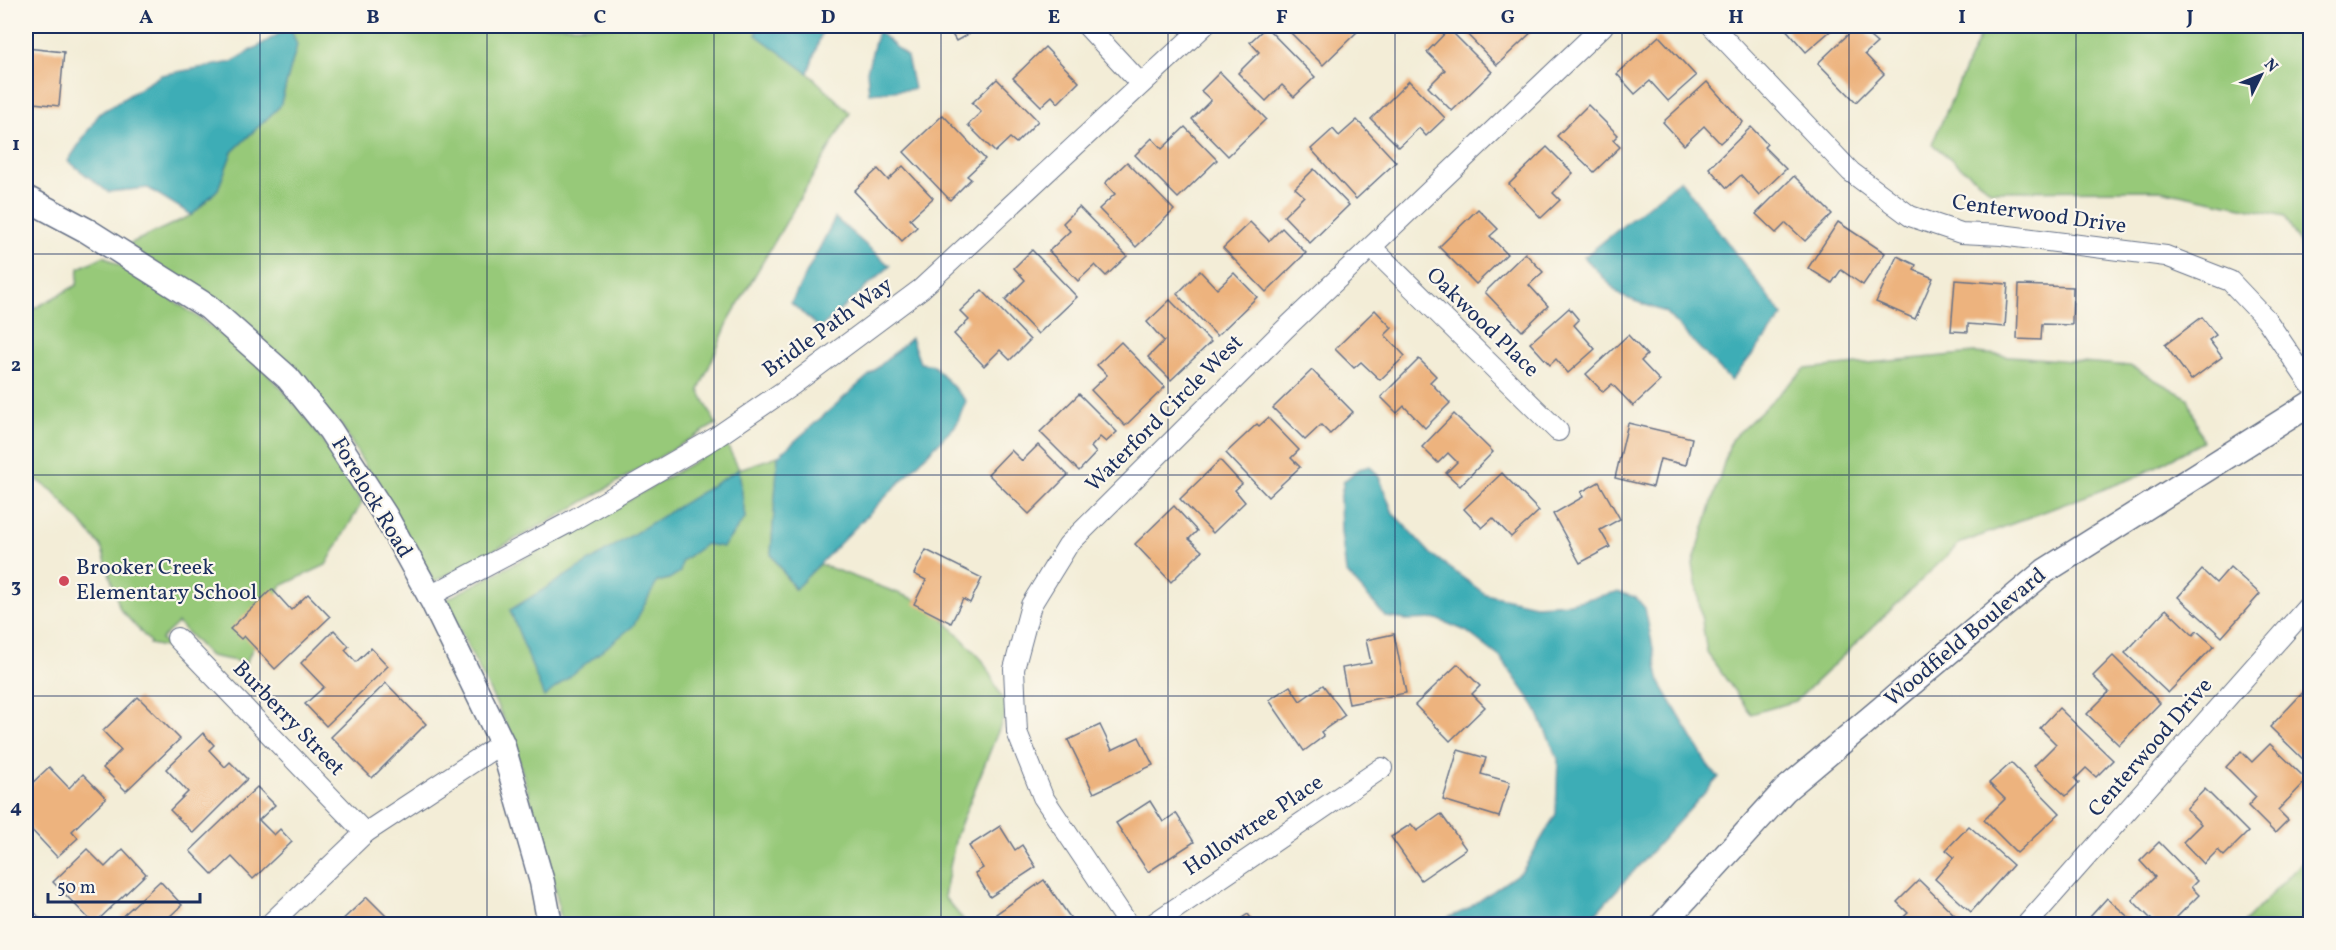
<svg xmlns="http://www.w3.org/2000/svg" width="2336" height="950" font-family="Vollkorn,serif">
<rect width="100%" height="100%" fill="#fbf7ec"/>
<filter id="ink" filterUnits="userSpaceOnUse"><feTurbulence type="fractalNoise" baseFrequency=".0167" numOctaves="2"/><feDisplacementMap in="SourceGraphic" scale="12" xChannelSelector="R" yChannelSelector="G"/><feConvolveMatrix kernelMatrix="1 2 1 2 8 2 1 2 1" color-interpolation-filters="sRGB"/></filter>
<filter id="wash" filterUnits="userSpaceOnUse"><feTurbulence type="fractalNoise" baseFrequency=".008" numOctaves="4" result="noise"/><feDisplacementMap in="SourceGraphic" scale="24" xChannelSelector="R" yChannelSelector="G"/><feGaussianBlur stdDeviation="1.35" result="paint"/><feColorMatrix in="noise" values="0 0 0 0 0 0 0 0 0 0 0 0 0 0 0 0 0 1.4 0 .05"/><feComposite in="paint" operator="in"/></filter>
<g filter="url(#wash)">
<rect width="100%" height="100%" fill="#f3edd7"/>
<g fill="#97c979" stroke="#597c6c" stroke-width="1.5" fill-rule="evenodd">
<polygon points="290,26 758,26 757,35 808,73 850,113 730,318 699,390 716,424 561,515 434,582 340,423 129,244 192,215 218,189 232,152 280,106 297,45"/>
<polygon points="1984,26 2310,26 2310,264 2285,216 2160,190 1991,191 1932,144"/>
<path d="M104,256C166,295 229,333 280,387C312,421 337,462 362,502L326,565L281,586L246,663L210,656L178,623L161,639L170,648L149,644L150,642L120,609L101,546L53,491L26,472V313L77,285L79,268Z"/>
<polygon points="1975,353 2130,366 2188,398 2203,442 2136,477 1959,544 1796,701 1751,714 1707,653 1693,564 1731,440 1805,369"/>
<path d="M726,443L739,469L778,456L771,554L794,589L820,564L930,605L983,661L1005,704V714L956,836L944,897L967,924H562L553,878L515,747L517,746L445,600L571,534ZM739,469L745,518L723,547L706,544L682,561L669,579L657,582Z"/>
<polygon points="2310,854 2310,924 2243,924"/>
</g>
<g fill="#3cadb6" stroke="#2c6e8a" stroke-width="1.5">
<polygon points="758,26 824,26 808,73 756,35"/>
<polygon points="290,27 297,45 280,106 232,152 218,189 192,215 148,188 108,192 68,161 99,114 161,75 232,62"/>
<polygon points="878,31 907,57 914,89 869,93 867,71"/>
<polygon points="1680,180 1783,316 1731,381 1665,312 1621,296 1584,257"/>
<polygon points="835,218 890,266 820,328 791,303"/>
<polygon points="911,338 920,363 933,365 966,401 956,425 795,589 771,554 778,456"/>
<polygon points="1370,466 1379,477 1393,513 1431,554 1485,594 1535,605 1570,603 1617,592 1635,597 1645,608 1660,683 1710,769 1719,777 1586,924 1434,924 1466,910 1523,870 1556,814 1558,759 1534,705 1501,658 1466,631 1437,619 1406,620 1386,617 1346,572 1341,532 1340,499 1344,481 1359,469"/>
<polygon points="739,469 745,518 723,547 706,544 682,561 680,572 669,579 657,582 633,626 544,697 510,610"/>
</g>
<g id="blocks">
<g fill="#edb37e">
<polygon points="110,26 124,26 124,27 111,29"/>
<polygon points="947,26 983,26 956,41"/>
<polygon points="1284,26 1355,26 1359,30 1323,65"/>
<polygon points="1459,26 1538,26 1497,65"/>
<polygon points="1783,26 1836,26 1806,52"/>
<polygon points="1857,26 1877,43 1865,54 1884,74 1856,102 1818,63"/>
<polygon points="1266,27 1315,77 1294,97 1282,85 1266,101 1238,73 1259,52 1250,42"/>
<polygon points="1449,29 1492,72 1452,111 1428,87 1445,70 1427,52"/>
<polygon points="1659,36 1696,76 1668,101 1650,81 1635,94 1617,74"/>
<polygon points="1045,47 1079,82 1058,103 1052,96 1041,106 1013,78"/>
<polygon points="26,48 64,52 59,106 26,102"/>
<polygon points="1220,72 1266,119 1228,156 1192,119 1211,100 1201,91"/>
<polygon points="997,79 1038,121 1016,143 1010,138 995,152 968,125 981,112 972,103"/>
<polygon points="1409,81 1445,118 1426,136 1419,128 1399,147 1371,119"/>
<polygon points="1707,82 1743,122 1720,143 1704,126 1684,145 1663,122"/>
<polygon points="1588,105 1618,135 1613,140 1620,147 1594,172 1557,136"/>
<polygon points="943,115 985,159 967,176 971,179 950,200 904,152"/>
<polygon points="1357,120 1396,162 1356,199 1311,149 1333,129 1339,136"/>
<polygon points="1185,127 1217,160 1178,198 1135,155 1152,138 1162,149"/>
<polygon points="1751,127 1767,144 1764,147 1786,169 1759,195 1741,175 1727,188 1709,168"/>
<polygon points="1547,147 1573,173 1553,193 1560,200 1541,218 1509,184"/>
<polygon points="1127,162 1174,210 1136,247 1099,209 1115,194 1105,183"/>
<polygon points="903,166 933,198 910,219 917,227 902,241 854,191 878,169 888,180"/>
<polygon points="1314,169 1349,205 1310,243 1284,216 1304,196 1295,188"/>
<polygon points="1794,176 1832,214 1805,241 1786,223 1776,233 1756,214"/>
<polygon points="1079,207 1127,256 1106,276 1095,265 1078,281 1049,251 1070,231 1063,223"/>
<polygon points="1478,209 1498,229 1490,236 1507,254 1476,284 1439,247"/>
<polygon points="1250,222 1269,241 1282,228 1306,253 1266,292 1223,248"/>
<polygon points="1838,222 1885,253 1863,285 1841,270 1832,283 1808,268"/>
<polygon points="1032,250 1077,297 1038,334 1005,300 1025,280 1014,268"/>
<polygon points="1525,253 1543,272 1529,285 1548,306 1522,331 1485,292"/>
<polygon points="1897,256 1916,265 1914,270 1933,278 1915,319 1876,302"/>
<polygon points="1200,271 1217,289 1234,273 1257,297 1217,336 1177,294"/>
<polygon points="1955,280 2008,284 2005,327 1968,324 1968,332 1951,331"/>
<polygon points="2019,285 2073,287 2072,325 2042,324 2041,340 2017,339"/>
<polygon points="982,290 1030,340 1010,360 1000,350 984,366 954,334 969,320 960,311"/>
<polygon points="1170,300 1211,342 1171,380 1148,357 1164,341 1147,322"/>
<polygon points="1569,308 1579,320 1574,325 1595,349 1568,373 1556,359 1550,365 1530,343"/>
<polygon points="1375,310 1392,328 1385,335 1405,356 1380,380 1361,362 1354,368 1335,349"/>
<polygon points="2202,317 2216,335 2209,340 2222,357 2191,380 2165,345"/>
<polygon points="1628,335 1647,355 1641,361 1660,381 1633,406 1612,384 1603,392 1586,374"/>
<polygon points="1121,342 1165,387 1125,426 1091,390 1107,375 1097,365"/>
<polygon points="1419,359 1436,376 1430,382 1450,403 1425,428 1404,406 1397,413 1381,397"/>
<polygon points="1312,370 1353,412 1330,434 1321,425 1305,440 1273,408"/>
<polygon points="1079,394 1117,432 1106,442 1100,437 1091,447 1096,453 1079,471 1040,432"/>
<polygon points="1454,414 1493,452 1460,486 1446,473 1457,462 1448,453 1438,463 1422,447"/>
<polygon points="1268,418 1299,450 1291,458 1300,467 1268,497 1226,453 1257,424 1259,426"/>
<polygon points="1628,423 1692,438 1686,465 1660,459 1653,487 1615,478"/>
<polygon points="1038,445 1068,475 1029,514 988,474 1011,450 1022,461"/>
<polygon points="1220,460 1242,484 1235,490 1245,502 1213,533 1180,499"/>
<polygon points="1502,473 1539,511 1511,537 1493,518 1482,528 1464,509"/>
<polygon points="1599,482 1620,519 1600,530 1610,547 1580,563 1553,514 1583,497 1581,492"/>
<polygon points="1174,506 1197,531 1189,539 1202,551 1171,582 1135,544"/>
<polygon points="926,550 982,578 970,603 963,599 951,623 914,604 926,580 914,574"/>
<polygon points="2230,567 2260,594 2222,637 2178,597 2202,570 2216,583"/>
<polygon points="272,589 291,610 308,594 330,617 275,669 244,636 241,639 230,629"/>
<polygon points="2166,609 2193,635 2197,631 2214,646 2168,693 2125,653"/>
<polygon points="334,630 349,646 345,650 356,662 371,648 388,666 326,726 305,704 324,687 301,663"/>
<polygon points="1394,634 1406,693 1349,704 1342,668 1371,663 1366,640"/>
<polygon points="2113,656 2160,703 2119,745 2087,714 2109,692 2093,676"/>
<polygon points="1458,664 1480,686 1472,694 1485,707 1450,741 1415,705"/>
<polygon points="386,683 426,724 372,778 331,737"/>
<polygon points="1323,685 1345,715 1321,732 1324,736 1304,751 1269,700 1290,686 1300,701"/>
<polygon points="2310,685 2310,766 2270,727"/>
<polygon points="138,697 180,739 126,791 103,768 121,750 103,731"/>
<polygon points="2059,708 2113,760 2096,777 2086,768 2075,779 2079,783 2066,796 2034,766 2056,744 2040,728"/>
<polygon points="1100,725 1112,750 1139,737 1153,765 1094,793 1068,740"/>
<polygon points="203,733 214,745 209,750 225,767 230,762 247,779 193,833 170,810 188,792 166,769"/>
<polygon points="2270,744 2307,780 2278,810 2288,820 2275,833 2248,806 2256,797 2226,767 2241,751 2252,762"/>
<polygon points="1458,750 1486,758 1481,774 1510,782 1499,817 1443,800"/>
<polygon points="2011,763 2060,813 2017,853 1984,820 2005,799 1989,783"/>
<polygon points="49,767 69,788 83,774 106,798 72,831 78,838 57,857 26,824 26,789"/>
<polygon points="257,787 275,805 259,820 274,835 280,829 292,842 253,879 232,857 213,875 190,851"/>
<polygon points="2205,789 2248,832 2224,856 2218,850 2204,864 2183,842 2201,824 2186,809"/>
<polygon points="1150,801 1163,822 1176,813 1194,842 1148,872 1116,823"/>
<polygon points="1441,814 1466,849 1421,880 1391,837 1411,824 1417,831"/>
<polygon points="1000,826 1015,850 1022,845 1036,867 990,897 975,873 983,868 969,846"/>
<polygon points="1969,826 2013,865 1971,912 1935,879 1954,857 1946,850"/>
<polygon points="2159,842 2197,881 2191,887 2199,895 2170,924 2156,924 2132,900 2155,877 2140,861"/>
<polygon points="87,849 105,867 123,849 146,874 94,924 53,882"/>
<polygon points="1044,880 1072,920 1065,924 1004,924 996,914"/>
<polygon points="1919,880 1964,924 1896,924 1908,913 1897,902"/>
<polygon points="160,881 182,905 166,920 171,924 114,924"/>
<polygon points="367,897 394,924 338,924"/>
<polygon points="2107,898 2136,924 2098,924 2090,917"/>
<polygon points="1248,914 1255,924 1233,924"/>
</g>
</g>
</g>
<g filter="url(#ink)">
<use href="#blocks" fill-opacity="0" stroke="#677288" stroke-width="1.5"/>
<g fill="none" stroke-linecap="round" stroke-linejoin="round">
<defs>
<g id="minor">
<polyline points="1087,26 1140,83"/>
<polyline points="1712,26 1851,172 1910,216 1961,233 2001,235 2166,256 2230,281 2266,319 2310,384"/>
<polyline points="1372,248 1558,431"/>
<polyline points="428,597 566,524 715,438 791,386 921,289 1204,26"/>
<polyline points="177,638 365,833"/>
<polyline points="26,918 31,924"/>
<polyline points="270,924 365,833 502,743"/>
<polyline points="1128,924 1043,797 1017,732 1014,669 1031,605 1068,545 1285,329 1603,26"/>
<polyline points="1153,924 1382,768"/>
<polyline points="2027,924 2310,604"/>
</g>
<g id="tertiary">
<polyline points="26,198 86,230 208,307 288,378 330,430 385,515 433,602 502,743 542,882 550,924"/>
<polyline points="1663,924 1785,790 2045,571 2310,404"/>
</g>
</defs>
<use href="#minor" stroke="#677288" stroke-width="22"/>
<use href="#tertiary" stroke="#677288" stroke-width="27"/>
<use href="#minor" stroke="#fff" stroke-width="20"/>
<use href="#tertiary" stroke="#fff" stroke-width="24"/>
</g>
</g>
<path fill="none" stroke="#1b2f5e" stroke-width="1.5" stroke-opacity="0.55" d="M260,26V924M487,26V924M714,26V924M941,26V924M1168,26V924M1395,26V924M1622,26V924M1849,26V924M2076,26V924M26,254H2310M26,475H2310M26,696H2310"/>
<circle fill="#d1495b" stroke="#fbf7ec" stroke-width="2" cx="64" cy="581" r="6"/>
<g text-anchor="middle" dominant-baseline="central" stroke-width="4.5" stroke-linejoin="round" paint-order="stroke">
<g font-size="22" fill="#1b2f5e" stroke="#fbf7ec">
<text transform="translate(2039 215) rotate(8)">Centerwood Drive</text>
<text transform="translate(1482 323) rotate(44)">Oakwood Place</text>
<text transform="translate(828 328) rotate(-36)">Bridle Path Way</text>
<text transform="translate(1165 414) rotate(-45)">Waterford Circle West</text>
<text transform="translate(371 498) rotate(59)">Forelock Road</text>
<text transform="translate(1966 638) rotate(-40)">Woodfield Boulevard</text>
<text transform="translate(288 719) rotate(46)">Burberry Street</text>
<text transform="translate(2151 748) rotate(-49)">Centerwood Drive</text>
<text transform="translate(1254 826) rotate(-34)">Hollowtree Place</text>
</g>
<g font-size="22" fill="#1b2f5e" stroke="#fbf7ec" text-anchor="start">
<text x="76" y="568">Brooker Creek<tspan x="76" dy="25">Elementary School</tspan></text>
</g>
</g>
<rect width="2336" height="950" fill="none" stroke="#fbf7ec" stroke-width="66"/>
<g transform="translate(2261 75) rotate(47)" stroke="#fbf7ec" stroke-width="4.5" paint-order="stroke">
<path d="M0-4.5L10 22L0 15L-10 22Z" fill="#1b2f5e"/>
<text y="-9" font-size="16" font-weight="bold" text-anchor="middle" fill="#1b2f5e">N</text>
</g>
<path d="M48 893v9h152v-9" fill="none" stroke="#1b2f5e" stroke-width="3"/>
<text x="57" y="893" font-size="18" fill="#1b2f5e" stroke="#fbf7ec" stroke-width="4.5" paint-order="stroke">50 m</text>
<rect x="33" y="33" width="2270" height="884" fill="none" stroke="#1b2f5e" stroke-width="2"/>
<g font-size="20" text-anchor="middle" font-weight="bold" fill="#1b2f5e">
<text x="146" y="23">A</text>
<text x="373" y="23">B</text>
<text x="600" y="23">C</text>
<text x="828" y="23">D</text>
<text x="1054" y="23">E</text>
<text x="1282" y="23">F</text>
<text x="1508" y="23">G</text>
<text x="1736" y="23">H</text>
<text x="1962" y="23">I</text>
<text x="2190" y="23">J</text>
<text x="16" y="150">1</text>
<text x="16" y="371">2</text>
<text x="16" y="592">3</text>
<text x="16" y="813">4</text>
</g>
</svg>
